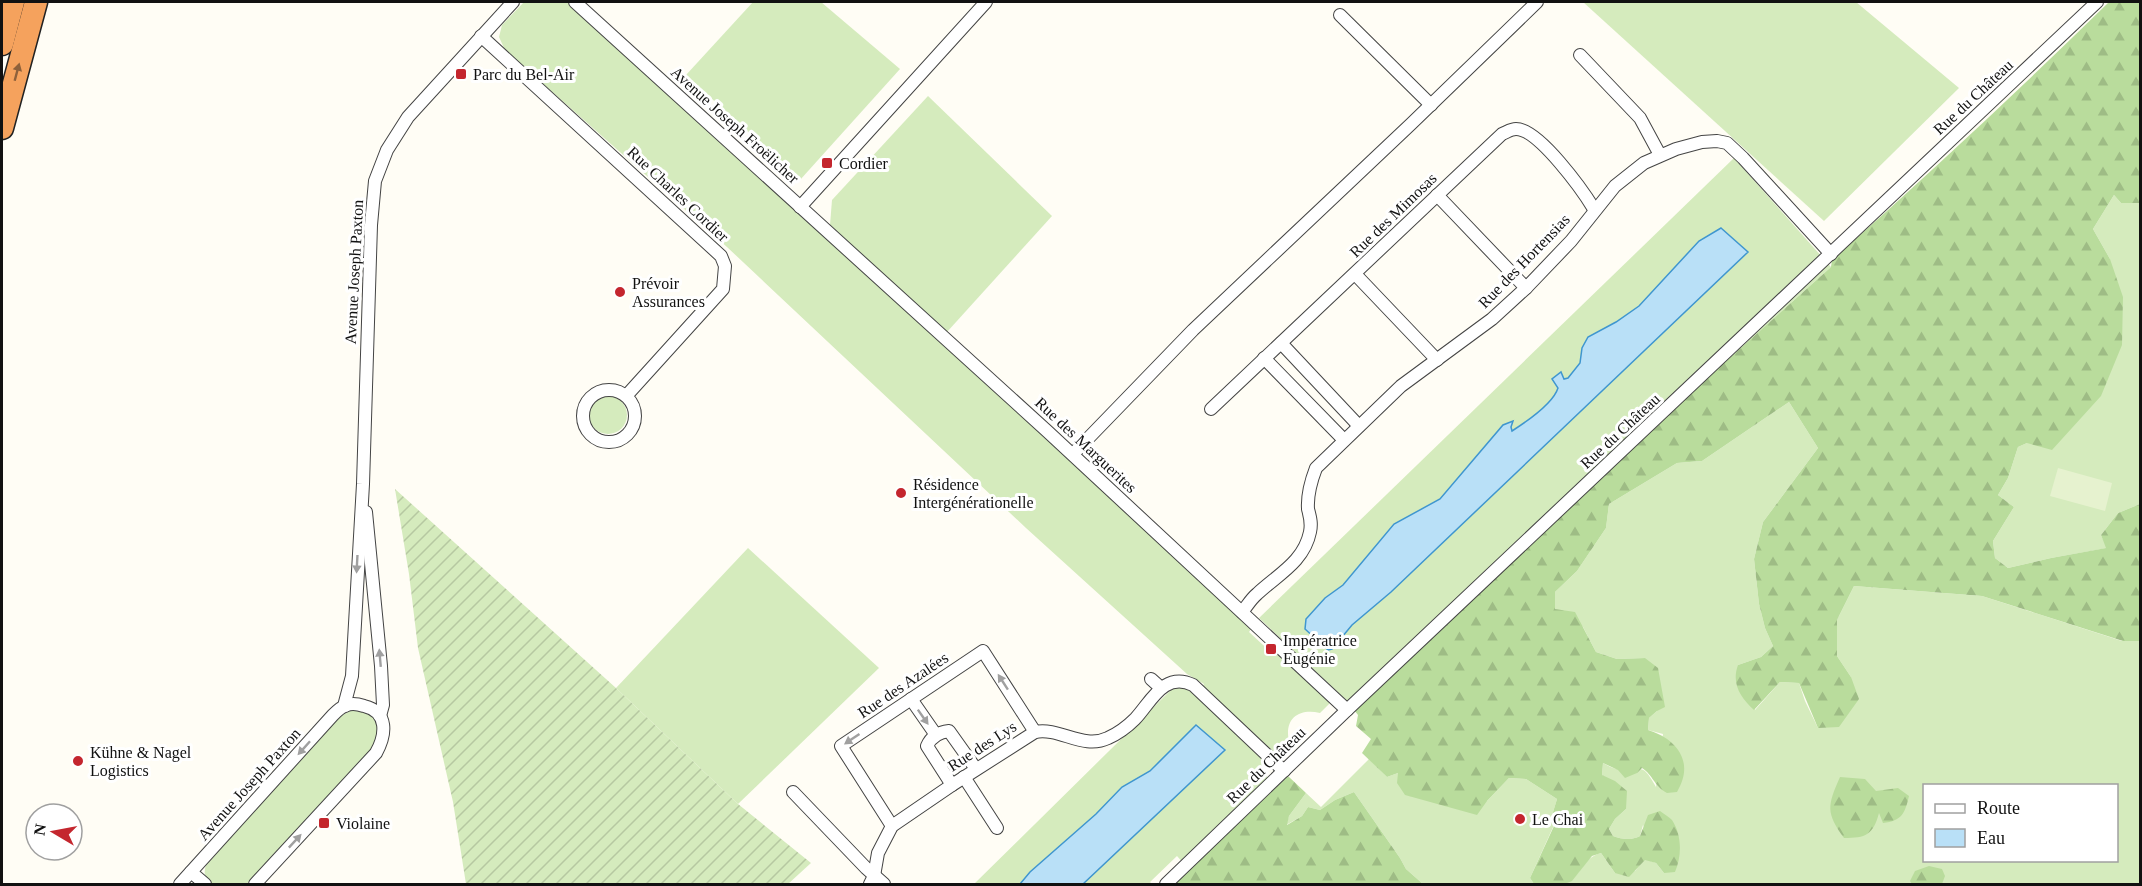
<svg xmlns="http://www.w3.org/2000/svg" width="2142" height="886" font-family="'Times New Roman',serif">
<defs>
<pattern id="forest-firs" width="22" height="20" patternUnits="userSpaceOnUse" patternTransform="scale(1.5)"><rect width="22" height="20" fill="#b9dc9c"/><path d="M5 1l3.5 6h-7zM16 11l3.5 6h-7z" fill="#9ebc85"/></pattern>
<pattern id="garden-furrows" width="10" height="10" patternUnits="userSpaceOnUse" patternTransform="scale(1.5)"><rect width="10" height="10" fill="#d5ebbd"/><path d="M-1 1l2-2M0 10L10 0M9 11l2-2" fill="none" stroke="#b6c8a1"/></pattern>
</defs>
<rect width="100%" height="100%" fill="#fffdf5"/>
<g fill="#d5ebbd" fill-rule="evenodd">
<path d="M524,2H568L1253,626L1249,632L1275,656L1280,652L1331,702L1320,713C1298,708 1284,719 1289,742L1276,755L1202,688L1204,684L1187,674L1026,528L727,247L505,50L499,37L502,25Z"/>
<polygon points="753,2 821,2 900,69 800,180 686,75"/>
<polygon points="1583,2 1856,2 1959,88 1824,221"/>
<polygon points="928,96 1052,216 947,332 830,225 832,200"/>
<polygon points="1734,158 1831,267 1347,701 1259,618"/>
<polygon points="2114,195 2121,203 2140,203 2140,504 2118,513 2101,535 2107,548 2051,558 2008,568 1995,558 1993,541 2014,507 1998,495 2008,478 2018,447 2027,443 2110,259 2093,229"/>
<circle cx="608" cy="415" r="19"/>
<path d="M1789,402L1818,448L1763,522L1754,559L1759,604L1765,628L1773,646L1761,657L1738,665L1755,710L1780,682L1799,683L1805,701L1818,728L1851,677L1837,656V620L1854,586L1982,596L2122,641H2140V884H1565C1582,876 1582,858 1601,853L1615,873L1635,871L1645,859L1656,863L1664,873L1643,825L1640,836C1630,841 1622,839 1613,836L1609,829L1615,819L1626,809L1602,775L1603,763C1607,765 1612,768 1617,769C1641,776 1639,756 1656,787L1663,734L1648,730L1649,718L1657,711L1645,658L1617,659L1596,652L1583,627L1555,609V592L1577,571L1606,528L1609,504L1677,463L1702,461ZM1924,786H2116V860H1924Z"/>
<polygon points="748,548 879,668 738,804 616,688"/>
<polygon points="1183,685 1267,760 1259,768 1268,778 1184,864 1177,856 1150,882 1152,884 974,884 1174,687"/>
<path d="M363,710L373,717L379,729L373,748L247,884H213C205,878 203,875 206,865L339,717L350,711Z"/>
<polygon points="1369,759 1387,777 1398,773 1487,801 1509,778 1526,779 1557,799 1550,822 1554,825 1530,878 1534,884 1423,884 1406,869 1400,858 1354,792 1335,800 1320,810 1308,807 1302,816 1286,825 1289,816 1306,793 1321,807"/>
</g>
<g fill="url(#forest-firs)">
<path d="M2109,2H2140V203H2121L2114,195L2093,229L2110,259L2123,297L2122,345L2101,396L2052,450L2027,443L2018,447L2008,478L1998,495L2014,507L1993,541L1995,558L2008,568L2051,558L2106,548L2101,535L2118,513L2140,504V641H2123L1982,596L1854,586L1837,620V656L1851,677L1859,699L1839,727L1818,728L1799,683L1780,682L1754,710C1741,698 1731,684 1738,665L1761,657L1773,646L1765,628L1759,604L1754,559L1763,522L1818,448L1789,402L1702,461L1677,463L1609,504L1606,528L1577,571L1555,592V609L1575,612L1596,652L1617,659L1645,658L1658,668L1665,707L1657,711L1649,718L1648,730C1677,739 1695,762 1677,792L1667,793C1653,785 1654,776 1642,768L1637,773L1625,778L1618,770L1603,763L1602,775L1615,781L1627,791L1626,809L1615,819L1609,829L1613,836C1622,839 1630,841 1640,836L1648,815L1660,811C1664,814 1669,817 1672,820C1682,835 1682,856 1675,872L1664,873L1656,863L1645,860L1629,877L1615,873L1601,853L1592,856L1572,881L1565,884H1534L1530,878L1554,826L1550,822L1557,799L1526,779L1509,778L1487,801L1477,815L1405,795L1397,783L1398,773L1387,777L1362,753L1371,739L1356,726L1358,715L1347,701L1831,267L1832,260C1927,176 2019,90 2109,2Z"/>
<polygon points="1288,776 1306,793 1289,816 1287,825 1302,816 1308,807 1320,810 1335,800 1354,792 1400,858 1406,869 1423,884 1174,884"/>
<path d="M1840,777L1865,779L1876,791L1898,788L1909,796C1905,813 1902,821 1883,823L1879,813C1873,835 1866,838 1844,838C1826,813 1827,806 1840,777Z"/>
<polygon points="1929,866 1942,869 1945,876 1942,884 1912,884 1910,881 1915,871"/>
</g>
<polygon fill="url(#garden-furrows)" points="395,489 616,688 738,804 811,863 788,884 466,884 453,802 418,648 409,574"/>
<polygon fill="#e6f2cf" points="2058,468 2112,483 2105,511 2050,496"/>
<g fill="#b9e0f7" stroke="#3f96cf" stroke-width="1.5">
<path d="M1721,228L1748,252L1391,592L1352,625L1332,649L1328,650L1305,629L1306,619L1325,598L1343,585L1394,524L1440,499L1503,425L1513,421L1511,427L1512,431C1526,422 1553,404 1558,388L1552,379L1561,372L1564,379L1568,378L1580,363L1582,348L1588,337L1616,322L1639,306L1699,241Z"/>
<polygon points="1196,725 1225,750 1083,884 1020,884 1030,872 1096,814 1122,787 1150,771"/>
</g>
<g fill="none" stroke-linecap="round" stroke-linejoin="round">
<defs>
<g id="street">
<polyline points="575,2 1047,431 1347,710"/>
<polyline points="1340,15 1431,105"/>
<polyline points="481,36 721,256 725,266 723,289 627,395"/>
<polyline points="1580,55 1640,118 1660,155"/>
<polyline points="1437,195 1526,288"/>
<polyline points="800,207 986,2"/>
<polyline points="1355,274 1437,360"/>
<polyline points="1281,343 1359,426"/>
<polyline points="1264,358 1344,440"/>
<circle cx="609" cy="416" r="26"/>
<path d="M1211,409L1502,134C1507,132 1511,129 1516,129C1539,129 1583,191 1594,209"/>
<polyline points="1073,454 1193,330 1411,124 1537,2"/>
<polyline points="366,512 381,666 383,705 380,716"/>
<path d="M1242,612C1247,606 1251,599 1257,594C1277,575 1304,562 1310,532C1312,523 1310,517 1308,509C1307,494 1311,481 1316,468L1401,386L1492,319L1526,288L1571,241L1615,186L1644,163L1676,149L1702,142L1717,141L1727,143L1743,158L1831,254"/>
<polyline points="1151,679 1161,688"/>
<polyline points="911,699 936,735"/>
<polyline points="344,706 352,676 363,484 371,225 375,181 387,150 408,117 513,2"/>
<polyline points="964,777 997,828"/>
<path d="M952,785L927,746C931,737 939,732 949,731L976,769"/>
<polyline points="793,792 866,868 884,884"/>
<polyline points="892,826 841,746 983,651 1035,732"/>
<polyline points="191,872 205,884"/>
<path d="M180,884L333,715C336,712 341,707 345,706C350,703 358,704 364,706C389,712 386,735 376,753L255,884"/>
<path d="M870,884L874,876L878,853L892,826L952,785L1035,732C1060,727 1083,750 1108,738C1117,734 1128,726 1135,719C1151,702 1164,671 1193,685L1284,771"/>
<polyline points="1166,884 1347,710 2097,2"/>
</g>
<g id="highway">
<polyline points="2,44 13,2"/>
<polyline points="2,128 36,2"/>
</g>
</defs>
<use href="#street" stroke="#444" stroke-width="14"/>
<use href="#highway" stroke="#222" stroke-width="25"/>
<use href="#street" stroke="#fff" stroke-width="12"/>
<use href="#highway" stroke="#f5a25d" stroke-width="22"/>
</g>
<defs><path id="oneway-solid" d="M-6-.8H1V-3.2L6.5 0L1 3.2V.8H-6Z" transform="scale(1.5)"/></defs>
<use fill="#8e613b" href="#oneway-solid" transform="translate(17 72) rotate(-75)"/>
<g fill="#a0a0a0">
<use href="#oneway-solid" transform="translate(357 564) rotate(93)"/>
<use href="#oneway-solid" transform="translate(380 658) rotate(-95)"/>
<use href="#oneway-solid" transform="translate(1003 682) rotate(-123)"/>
<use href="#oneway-solid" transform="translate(923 717) rotate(55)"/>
<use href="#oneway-solid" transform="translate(852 739) rotate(146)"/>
<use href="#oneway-solid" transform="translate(304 748) rotate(132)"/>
<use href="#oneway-solid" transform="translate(295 841) rotate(-47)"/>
</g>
<g fill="#c4262e" stroke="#fff" stroke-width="2">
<rect x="455" y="68" width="12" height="12" rx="3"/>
<rect x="821" y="157" width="12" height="12" rx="3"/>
<circle cx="620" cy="292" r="6"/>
<circle cx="901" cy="493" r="6"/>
<rect x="1265" y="643" width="12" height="12" rx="3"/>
<circle cx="78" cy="761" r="6"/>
<circle cx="1520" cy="819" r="6"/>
<rect x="318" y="817" width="12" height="12" rx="3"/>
</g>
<g text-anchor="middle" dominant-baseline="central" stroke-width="6" stroke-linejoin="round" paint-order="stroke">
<g font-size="16" fill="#111" stroke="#fff" text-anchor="start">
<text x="473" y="74">Parc du Bel-Air</text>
<text x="839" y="163">Cordier</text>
<text x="632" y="283">Prévoir<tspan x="632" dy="18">Assurances</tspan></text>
<text x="913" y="484">Résidence<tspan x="913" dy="18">Intergénérationelle</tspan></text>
<text x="1283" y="640">Impératrice<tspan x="1283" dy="18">Eugénie</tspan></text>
<text x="90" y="752">Kühne &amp; Nagel<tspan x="90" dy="18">Logistics</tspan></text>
<text x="1532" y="819">Le Chai</text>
<text x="336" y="823">Violaine</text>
</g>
<g font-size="16" fill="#111" stroke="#fff">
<text transform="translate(1973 97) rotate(-43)">Rue du Château</text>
<text transform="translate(735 125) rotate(42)">Avenue Joseph Froëlicher</text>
<text transform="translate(678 194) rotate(43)">Rue Charles Cordier</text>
<text transform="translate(1393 215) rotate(-44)">Rue des Mimosas</text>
<text transform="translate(1524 261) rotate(-46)">Rue des Hortensias</text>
<text transform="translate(354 272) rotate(-87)">Avenue Joseph Paxton</text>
<text transform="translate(1620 431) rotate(-43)">Rue du Château</text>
<text transform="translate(1086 445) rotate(43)">Rue des Marguerites</text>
<text transform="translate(903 685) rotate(-34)">Rue des Azalées</text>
<text transform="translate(982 746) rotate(-33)">Rue des Lys</text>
<text transform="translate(1266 765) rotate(-44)">Rue du Château</text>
<text transform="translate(249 784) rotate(-48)">Avenue Joseph Paxton</text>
</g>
</g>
<rect width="2142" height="886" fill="none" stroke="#111111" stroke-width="6"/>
<rect x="1923" y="784" width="195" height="78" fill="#ffffff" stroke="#a0a0a0" stroke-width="1.5"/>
<rect x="1935" y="804" width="30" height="9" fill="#ffffff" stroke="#a0a0a0" stroke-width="1.5"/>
<text x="1977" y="814" font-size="18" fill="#111111">Route</text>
<rect x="1935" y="829" width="30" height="18" fill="#b9e0f7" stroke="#a0a0a0" stroke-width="1.5"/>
<text x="1977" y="844" font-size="18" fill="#111111">Eau</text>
<g transform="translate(54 832) rotate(280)"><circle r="28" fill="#ffffff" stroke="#a0a0a0" stroke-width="1.5"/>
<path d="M0-4.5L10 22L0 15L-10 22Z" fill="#c4262e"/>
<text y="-9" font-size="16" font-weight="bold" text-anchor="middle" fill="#111111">N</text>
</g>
</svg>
